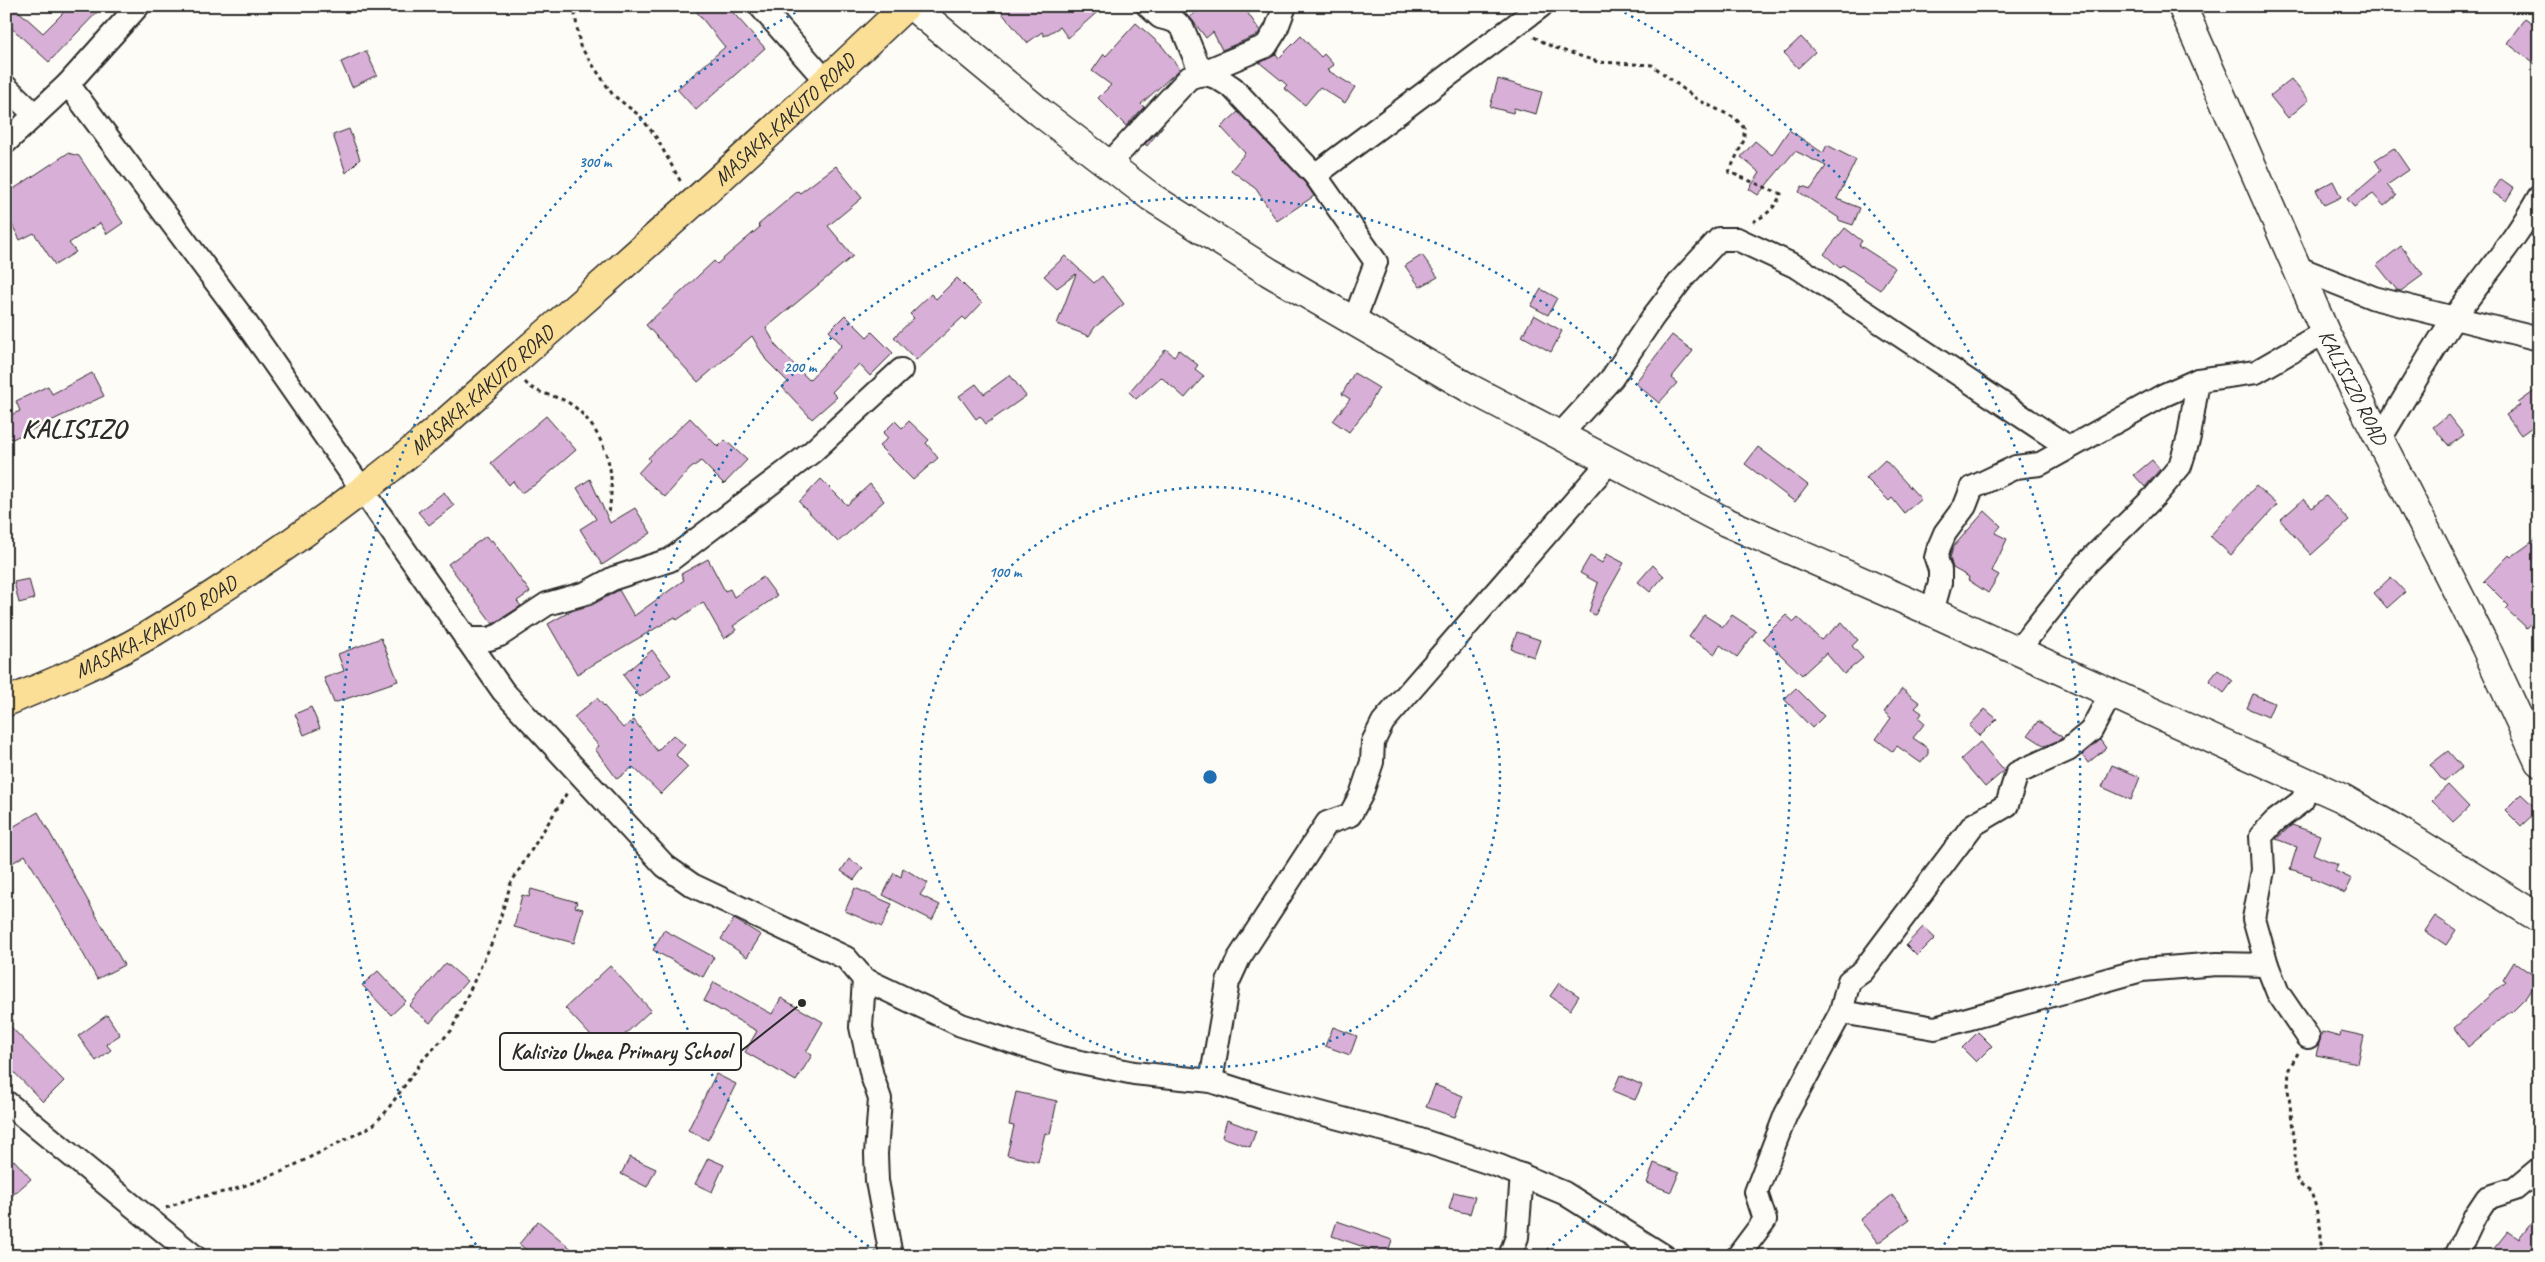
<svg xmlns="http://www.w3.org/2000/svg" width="2545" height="1262" font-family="Caveat,sans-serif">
<rect width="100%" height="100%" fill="#fdfcf7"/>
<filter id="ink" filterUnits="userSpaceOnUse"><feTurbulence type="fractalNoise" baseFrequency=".02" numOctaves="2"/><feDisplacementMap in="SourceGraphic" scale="10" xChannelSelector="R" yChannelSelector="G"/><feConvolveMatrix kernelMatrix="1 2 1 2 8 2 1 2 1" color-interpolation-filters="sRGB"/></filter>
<g filter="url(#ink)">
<g fill="#d8afd6" stroke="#2b2b2b">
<polygon points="6,6 13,6 43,33 70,6 103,6 49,62 6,23"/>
<polygon points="692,6 727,6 765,48 696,110 677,89 725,47"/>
<polygon points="996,6 1104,6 1068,38 1060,27 1044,36 1042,32 1027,43"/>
<polygon points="1213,6 1243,6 1260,31 1257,35 1222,50 1213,32 1206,38 1190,17 1201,8 1204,11"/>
<polygon points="2525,18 2539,28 2539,67 2507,43"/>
<polygon points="1136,23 1162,46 1180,69 1141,104 1144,107 1126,126 1098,98 1111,85 1092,71 1104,54 1106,56"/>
<polygon points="1301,36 1321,57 1324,54 1334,65 1327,70 1355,87 1345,103 1320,87 1305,105 1284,88 1287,85 1260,63 1276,54 1279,58"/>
<polygon points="1801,37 1815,52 1798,68 1784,53"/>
<polygon points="366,51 377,75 352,87 341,62"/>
<polygon points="1498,79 1542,92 1536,114 1514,108 1513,113 1490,107"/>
<polygon points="2291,79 2309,100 2288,118 2270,96"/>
<polygon points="1238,112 1305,183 1314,196 1277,221 1256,189 1231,170 1245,153 1221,127"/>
<polygon points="1163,126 1147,146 1145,144"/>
<polygon points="349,129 360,159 346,173 333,135"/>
<polygon points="1789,130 1823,153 1827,145 1856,160 1837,199 1860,208 1853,225 1838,220 1839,218 1799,192 1802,186 1811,189 1826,166 1795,151 1758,195 1749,189 1760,173 1741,157 1755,141 1772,155"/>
<polygon points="2394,148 2409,170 2387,185 2396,196 2384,206 2373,194 2354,207 2347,199 2381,170 2375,160"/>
<polygon points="68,153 79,156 123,223 107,234 100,223 69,243 76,252 55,265 34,233 20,240 6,213 6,194"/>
<polygon points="836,166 862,198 828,226 853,256 766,328 777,347 809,380 842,345 829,331 845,315 867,337 872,332 893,353 870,376 859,364 832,392 837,397 812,419 782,387 788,382 766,360 752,336 698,382 646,325 714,261 717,264 760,227 758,225 798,191 800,193"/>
<polygon points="2501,179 2514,188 2506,201 2492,192"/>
<polygon points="2333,181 2341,197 2324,205 2316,190"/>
<polygon points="1845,228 1862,241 1859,245 1895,268 1880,290 1843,265 1840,268 1824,254"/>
<polygon points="2401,246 2423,275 2401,291 2397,290 2377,265"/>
<polygon points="1422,255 1438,277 1420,287 1405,266"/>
<polygon points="1065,256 1094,283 1102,276 1124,304 1095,327 1089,336 1057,324 1076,274 1057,288 1044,276"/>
<polygon points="957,278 982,303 966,320 963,317 916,360 894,337 914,318 910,314 931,294 936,299"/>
<polygon points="1541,289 1557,298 1548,315 1531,306"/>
<polygon points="1534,315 1562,331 1551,352 1522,336"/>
<polygon points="1672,335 1693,351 1671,378 1677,383 1659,403 1635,383"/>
<polygon points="1166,349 1174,356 1179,350 1198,365 1195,369 1204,376 1185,398 1161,377 1136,399 1129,392"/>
<polygon points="92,373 104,396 6,442 6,417 20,411 16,401 48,386 52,394"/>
<polygon points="1354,373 1379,388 1367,409 1349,432 1333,421 1350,399 1342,394"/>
<polygon points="1010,375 1026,396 986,424 980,416 976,419 959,396 976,384 984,394"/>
<polygon points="2539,388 2539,422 2521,435 2506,415 2520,405 2518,403"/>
<polygon points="2448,415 2464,435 2449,446 2433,427"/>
<polygon points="546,416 576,450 538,483 521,493 513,481 509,485 491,463"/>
<polygon points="690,418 718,447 725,440 747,460 724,484 701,461 690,469 665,497 638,473 650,460 648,458"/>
<polygon points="895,421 902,428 909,421 929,440 926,443 938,458 913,480 879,446 888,438 883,433"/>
<polygon points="1758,447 1808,485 1795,502 1745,464"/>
<polygon points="1885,460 1921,499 1904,513 1892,498 1889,501 1866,478"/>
<polygon points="2152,460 2160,469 2145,487 2134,475"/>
<polygon points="590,479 610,523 635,508 651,533 602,565 580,529 596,519 577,488"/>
<polygon points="821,479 847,505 870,484 884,501 838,542 799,502"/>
<polygon points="2256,486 2277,505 2231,555 2210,536"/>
<polygon points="444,492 454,506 429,525 418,512"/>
<polygon points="2326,496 2349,521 2311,555 2280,520 2304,499 2312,508"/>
<polygon points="1985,511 2001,526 1995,533 2007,539 1992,571 1999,575 1988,593 1968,580 1969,577 1953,568 1950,558 1953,547"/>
<polygon points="486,536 490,541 492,540 530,592 517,601 521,606 493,624 448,564"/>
<polygon points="2539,537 2539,615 2527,628 2506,609 2509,606 2484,581 2509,555 2511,557"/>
<polygon points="1607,554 1624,563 1595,615 1589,612 1598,583 1580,573 1590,556 1602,563"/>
<polygon points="708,559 725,591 730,589 734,597 763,577 777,596 733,626 736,630 724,639 703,602 677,620 675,617 577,674 548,624 571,611 592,605 619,590 634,616 684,580 681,574"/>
<polygon points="1653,565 1664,576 1650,592 1638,582"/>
<polygon points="2391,577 2405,592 2387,608 2374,593"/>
<polygon points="29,579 34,599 19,603 14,582"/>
<polygon points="1704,615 1723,627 1732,615 1756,631 1737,657 1720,645 1715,654 1689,637"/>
<polygon points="1786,615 1794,622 1798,618 1821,640 1842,622 1858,640 1852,646 1863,658 1844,674 1826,653 1802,675 1763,638"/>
<polygon points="1517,632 1540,640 1534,657 1511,649"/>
<polygon points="381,638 398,681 334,703 324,678 344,671 338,654"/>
<polygon points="652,650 671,675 640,697 623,675"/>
<polygon points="2218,670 2233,681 2224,693 2209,681"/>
<polygon points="1796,688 1824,716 1812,728 1784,699"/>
<polygon points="1902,689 1920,703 1915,708 1922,713 1919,718 1925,723 1913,738 1928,748 1928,754 1921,763 1897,746 1893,752 1876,739 1891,718 1884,712"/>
<polygon points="2253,694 2274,703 2268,717 2247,708"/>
<polygon points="597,698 623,728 634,720 657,751 673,735 685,745 676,755 688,767 661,794 633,767 617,779 595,749 599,746 574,717"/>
<polygon points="311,707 320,728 304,735 295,714"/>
<polygon points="1985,709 1997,719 1980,736 1969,726"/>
<polygon points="2038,721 2062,737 2061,739 2045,746 2028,735"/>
<polygon points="2100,740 2106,748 2088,763 2082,755"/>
<polygon points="1980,742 2004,771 1985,787 1961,759"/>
<polygon points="2448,751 2462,767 2444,782 2430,765"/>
<polygon points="2112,765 2140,777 2131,800 2102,787"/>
<polygon points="2448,785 2469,807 2453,822 2432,800"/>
<polygon points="2521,794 2538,810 2521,826 2505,810"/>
<polygon points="38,812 124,965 97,979 66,922 25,855 6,867 6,831"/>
<polygon points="2292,825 2320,835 2313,854 2338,865 2335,871 2352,879 2345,893 2311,878 2312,876 2290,869 2297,847 2276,839"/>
<polygon points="849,859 863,868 854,880 841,871"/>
<polygon points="903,868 928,883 920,895 940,905 932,920 883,895 894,873 901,877"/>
<polygon points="855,888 892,904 882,927 845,911"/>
<polygon points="531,889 577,902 575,907 583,909 574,943 514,927 522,895 529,897"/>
<polygon points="2435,916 2456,930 2446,945 2425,931"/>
<polygon points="734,919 761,935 747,957 721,939"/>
<polygon points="1923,927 1935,938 1917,956 1906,945"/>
<polygon points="664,930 714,957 703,977 653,950"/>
<polygon points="2514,962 2539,979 2527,997 2512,1012 2511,1011 2468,1047 2454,1028 2506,982 2503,980"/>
<polygon points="446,963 467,981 430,1023 409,1006"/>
<polygon points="610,966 651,1010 606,1052 565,1008"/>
<polygon points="378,971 406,1001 391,1015 362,985"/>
<polygon points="714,982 772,1014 781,998 823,1022 806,1052 812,1055 796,1081 745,1052 757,1031 704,1001"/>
<polygon points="1559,983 1579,996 1570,1010 1550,996"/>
<polygon points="107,1015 120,1035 106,1044 111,1050 96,1061 78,1036"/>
<polygon points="6,1022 64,1081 43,1102 6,1064"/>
<polygon points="1333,1027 1357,1036 1350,1055 1325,1046"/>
<polygon points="2341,1031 2364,1036 2358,1063 2316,1055 2322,1032 2340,1037"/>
<polygon points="1978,1032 1992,1046 1976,1062 1962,1048"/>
<polygon points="716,1074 736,1084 708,1140 688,1130"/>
<polygon points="1620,1075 1642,1085 1635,1100 1613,1091"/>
<polygon points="1435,1085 1463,1096 1455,1117 1426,1107"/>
<polygon points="1016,1092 1057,1101 1050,1134 1045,1133 1038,1162 1007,1155 1014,1126 1009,1125"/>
<polygon points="1227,1120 1256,1131 1250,1147 1222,1137"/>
<polygon points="630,1157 656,1169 647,1187 621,1174"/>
<polygon points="708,1158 724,1165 712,1192 695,1184"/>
<polygon points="14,1160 31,1179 6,1201 6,1167"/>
<polygon points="1654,1163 1679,1173 1671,1192 1647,1183"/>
<polygon points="1454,1192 1475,1197 1470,1214 1449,1209"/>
<polygon points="1892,1195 1910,1219 1878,1243 1860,1220"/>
<polygon points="2539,1213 2539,1243 2533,1251 2539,1256 2488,1256 2508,1231 2519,1239"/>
<polygon points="538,1221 580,1256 534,1256 519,1244"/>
<polygon points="1337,1221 1392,1240 1387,1255 1332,1236"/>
</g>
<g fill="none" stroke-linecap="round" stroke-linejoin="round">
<defs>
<g id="minor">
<polyline points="760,6 827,82"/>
<polyline points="1148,6 1160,17 1175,21 1183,29 1201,73 1266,46 1276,30 1285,6"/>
<polyline points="68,84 239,313 503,691 665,866 692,885 846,958 864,979 961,1025 1061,1058 1134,1073 1211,1081 1264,1098 1414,1138 1499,1166 1564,1193 1664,1256"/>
<polyline points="6,87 35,115"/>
<polyline points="6,142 68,84 138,6"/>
<path d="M1107,166L1189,78C1208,70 1217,77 1233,88L1315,175L1376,262L1354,321"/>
<polyline points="1315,175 1541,6"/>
<polyline points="2296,267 2374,298 2539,339"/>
<polyline points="1560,435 1612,378 1653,317 1682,279 1719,239 1737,239 1799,268 2068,447"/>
<path d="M2380,439C2405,398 2429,355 2456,315C2484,275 2516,240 2539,197"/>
<polyline points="1932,612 1940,583 1940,570 1936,558 1939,547 1945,533 1965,506 1972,488 2016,467 2040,464 2164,395 2198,380 2256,372 2325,332"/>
<polyline points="466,639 489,639 500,635 547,604 586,593 614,578 670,560 812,452 901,370"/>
<polyline points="2018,650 2088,562 2155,496 2180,466 2189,437 2198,380"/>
<polyline points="864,979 861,1027 872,1076 880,1099 876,1154 877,1181 891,1256"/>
<polyline points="1841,1012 1935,1028 2142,970 2217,964 2267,965"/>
<polyline points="2308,1037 2278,993 2267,965 2254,919 2263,870 2261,836 2274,822 2302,801 2309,784"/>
<polyline points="1211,1081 1228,982 1239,958 1327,823 1350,815 1361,795 1372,762 1373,742 1383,722 1610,461"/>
<polyline points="6,1102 194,1256"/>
<polyline points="1510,1256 1517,1237 1522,1175"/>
<polyline points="1738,1256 1765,1220 1756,1192 1786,1114 1841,1012 1849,981 1863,971 1973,825 2007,805 2017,773 2068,750 2091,731 2111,693"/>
<polyline points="2456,1256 2475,1216 2487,1198 2515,1189 2539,1169"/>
</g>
<g id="tertiary">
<polyline points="912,6 1041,113 1151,197 1269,272 1469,388 1726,522 1932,612 2342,798 2404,834 2539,918"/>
<path id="s1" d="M2182,6L2325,332L2485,646L2539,762"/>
</g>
<g id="trunk">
<path id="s2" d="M6,702C54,682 102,662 147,636C220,592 293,543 361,491C427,442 487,384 549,331C670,225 789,117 906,6"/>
</g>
</defs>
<use href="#minor" stroke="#2b2b2b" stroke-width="26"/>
<use href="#tertiary" stroke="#2b2b2b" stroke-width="31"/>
<use href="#trunk" stroke="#2b2b2b" stroke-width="31"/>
<g stroke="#2b2b2b" stroke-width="3" stroke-dasharray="4 4" stroke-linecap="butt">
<polyline points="571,6 574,8 580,46 613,95 640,116 656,137 682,184"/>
<path d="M1534,37L1553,47L1598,62L1652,65L1698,100L1735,118L1744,128V140L1729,172L1781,194C1774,210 1766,215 1751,223"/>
<path d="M525,382C536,395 555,394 569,403C592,417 610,452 611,478C612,490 610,504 609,516"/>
<polyline points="2298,1053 2289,1069 2288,1089 2295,1145 2295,1176 2299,1184 2311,1192 2315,1204 2321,1231 2321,1256"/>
<polyline points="166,1208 186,1200 233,1190 281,1172 372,1126 385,1113 425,1057 451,1031 494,938 511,883 568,791"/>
</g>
<use href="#minor" stroke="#fdfcf7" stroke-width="22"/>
<use href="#tertiary" stroke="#fdfcf7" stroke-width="28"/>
<use href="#trunk" stroke="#fbdf96" stroke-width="28"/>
</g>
</g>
<g fill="none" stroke="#1f6fb2" stroke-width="2.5" stroke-dasharray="2.5 5">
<circle cx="1210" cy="777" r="290"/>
<path d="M881 1255A580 580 0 1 1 1539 1255"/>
<path d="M480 1251A870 870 0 0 1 802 9M1618 9A870 870 0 0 1 1940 1251"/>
</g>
<g text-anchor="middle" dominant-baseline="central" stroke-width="5" stroke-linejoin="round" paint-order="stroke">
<g font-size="21" fill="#2b2b2b" stroke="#fdfcf7">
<text stroke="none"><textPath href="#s2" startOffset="978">MASAKA-KAKUTO ROAD</textPath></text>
<text stroke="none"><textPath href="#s1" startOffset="418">KALISIZO ROAD</textPath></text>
<text stroke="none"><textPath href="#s2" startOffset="572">MASAKA-KAKUTO ROAD</textPath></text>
<text stroke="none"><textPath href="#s2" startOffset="168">MASAKA-KAKUTO ROAD</textPath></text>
</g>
<g font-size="26" font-weight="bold" letter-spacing="1" fill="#2b2b2b" stroke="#fdfcf7">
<text x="74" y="428">KALISIZO</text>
</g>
</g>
<circle cx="1210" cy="777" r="8" fill="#1f6fb2" stroke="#fdfcf7" stroke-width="2.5"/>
<g font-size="15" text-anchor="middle" font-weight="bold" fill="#1f6fb2" stroke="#fdfcf7" stroke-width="5" stroke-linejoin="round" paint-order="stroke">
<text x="595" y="167">300 m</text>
<text x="800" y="372">200 m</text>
<text x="1005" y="577">100 m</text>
</g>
<path fill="none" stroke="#2b2b2b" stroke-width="2" d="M802 1003L741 1051"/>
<circle fill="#2b2b2b" stroke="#fdfcf7" stroke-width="2" cx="802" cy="1003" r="5"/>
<rect fill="#fdfcf7" stroke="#2b2b2b" stroke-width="2" x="500" y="1033" width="241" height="37" rx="5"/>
<g font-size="22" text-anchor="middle" font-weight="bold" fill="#2b2b2b">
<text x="621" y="1059">Kalisizo Umea Primary School</text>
</g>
<rect width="2545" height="1262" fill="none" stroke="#fdfcf7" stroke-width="25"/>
<rect x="12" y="12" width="2520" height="1237" fill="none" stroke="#2b2b2b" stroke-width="2" filter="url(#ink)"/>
</svg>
